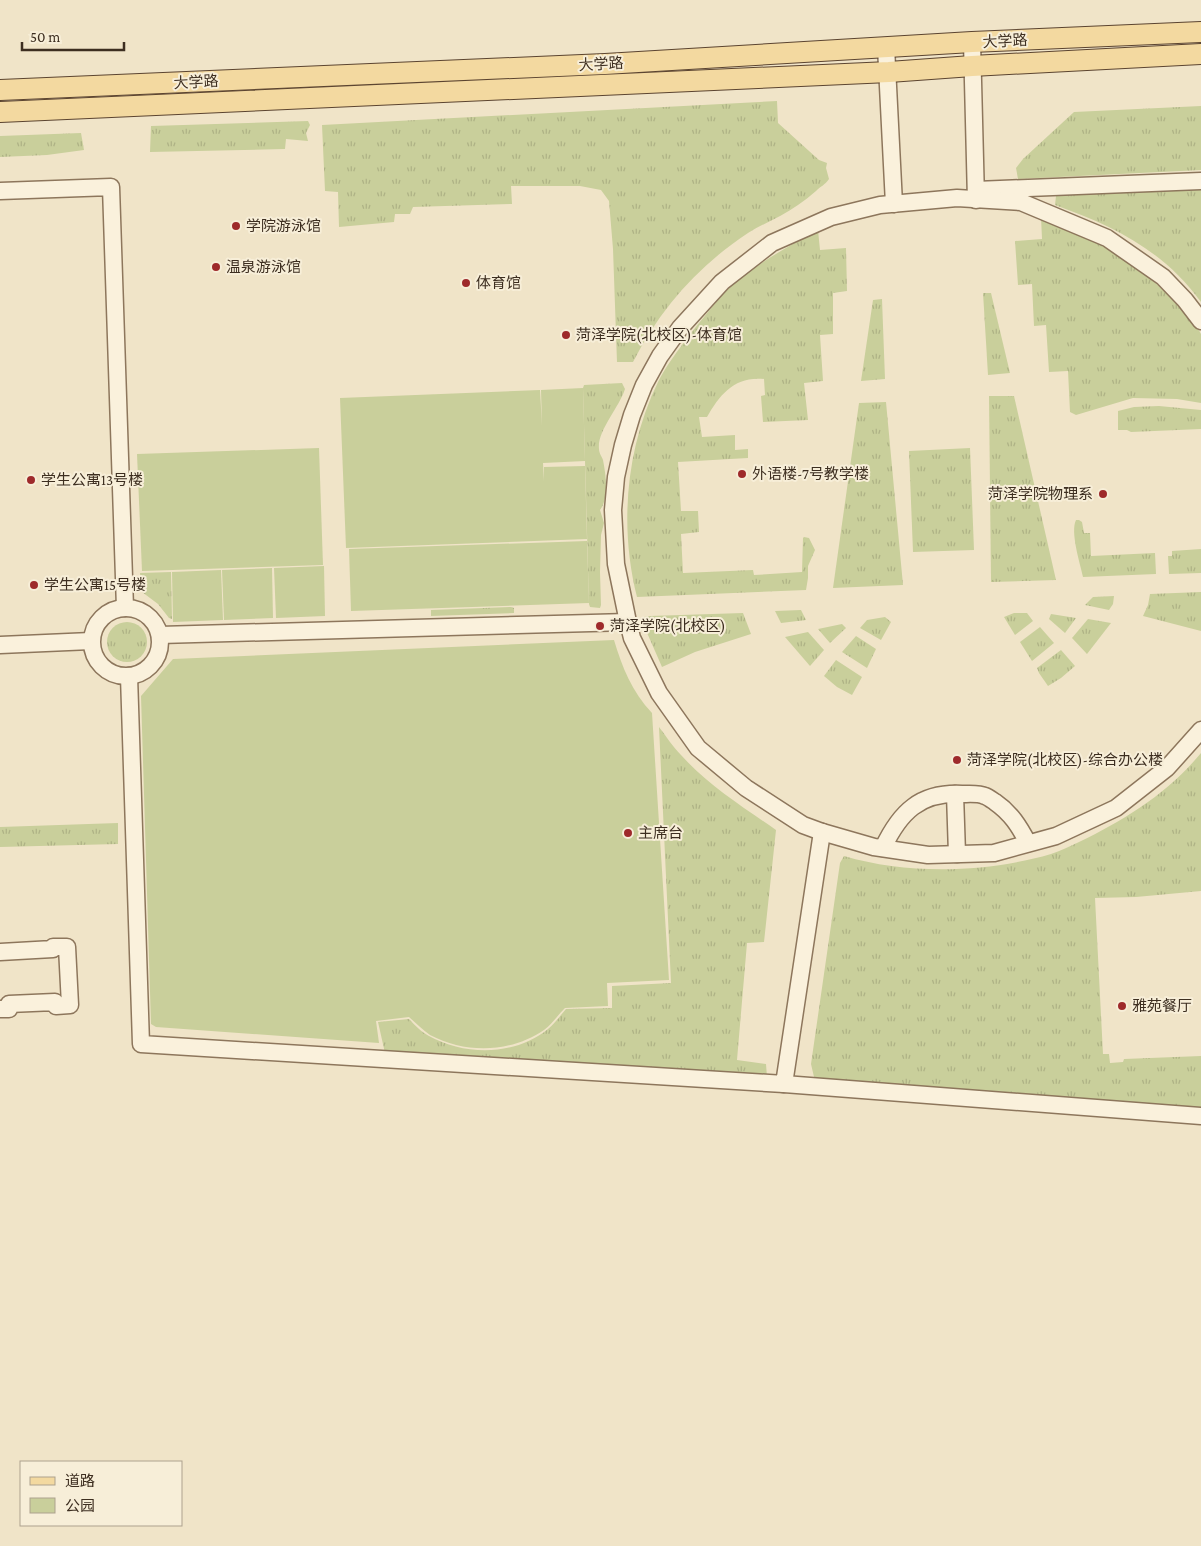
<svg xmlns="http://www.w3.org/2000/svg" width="1201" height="1546" font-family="'Crimson Pro','Noto Sans SC',serif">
<defs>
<pattern id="grass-tufts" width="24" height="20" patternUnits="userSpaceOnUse" patternTransform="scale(1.25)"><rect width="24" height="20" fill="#c9cf9b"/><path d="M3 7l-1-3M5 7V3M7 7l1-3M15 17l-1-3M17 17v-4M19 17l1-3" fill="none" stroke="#aeb285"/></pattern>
</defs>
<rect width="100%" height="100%" fill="#f0e4c8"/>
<g fill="url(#grass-tufts)">
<path d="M777,101L778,123L819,160L827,163L826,168L829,179C825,185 821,186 816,191C810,196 804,201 798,205C783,216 764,223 748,233C698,266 660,309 633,362H617L613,249L609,201L601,190L580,186H511L512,204L413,207L410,214H395L394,222L339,227L338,192L325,191L322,125Z"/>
<polygon points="1201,106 1201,170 1018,179 1016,168 1023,159 1074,112"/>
<polygon points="308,121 310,125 306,133 308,141 286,139 285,149 150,152 151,126"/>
<polygon points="81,133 84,150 47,155 0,157 0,136"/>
<path d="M1194,188H1201V302C1164,251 1114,226 1055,205L1056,196L1101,193H1130Z"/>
<path d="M1041,217C1062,227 1084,235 1105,245C1142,265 1169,296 1197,327L1201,334V403L1177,399L1133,398L1076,415L1070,412L1068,371L1049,372L1046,325L1034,326L1032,284L1018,285L1015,241L1042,239Z"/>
<path d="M818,230L820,250L846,248L847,291L833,293V334L820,335L823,381L804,383L808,420L763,422L761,396L765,395L764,379C735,376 720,394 707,417H699L702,437L735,435V450L748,449V458L678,462L681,511H698L699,532L681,534L683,573L753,570L754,575L802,572L803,538L804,537L809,538L815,550L808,566V578L806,590L637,597C619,526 626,448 658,382C668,362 690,334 704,317C712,307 720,297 729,288C756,264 787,247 818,230Z"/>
<polygon points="983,293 991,293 1010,373 988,375"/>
<polygon points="882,299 885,379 861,381 873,300"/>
<path d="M622,383L625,389C619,408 597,431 599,449C599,453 602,457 603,460C606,475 609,498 600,510L604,523L601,535L600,572L601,605L600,608L590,607L589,604L583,388L584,385Z"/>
<polygon points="989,396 1014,396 1056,580 991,582"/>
<polygon points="886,402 903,585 833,588 859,403"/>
<polygon points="1159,406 1201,410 1201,429 1131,432 1127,430 1118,430 1118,411 1134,407"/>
<polygon points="970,448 974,550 913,552 909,451"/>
<path d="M1076,520H1079L1082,522L1084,533H1090L1091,556L1155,553L1156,574L1083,577C1080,563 1070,532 1076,520Z"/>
<polygon points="1201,549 1201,573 1169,574 1168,556 1172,556 1172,551"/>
<polygon points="171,572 172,619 169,618 158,604 142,592 140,573"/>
<polygon points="1201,592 1201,631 1143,616 1148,605 1150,594"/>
<polygon points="1114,596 1113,604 1109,610 1085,605 1093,597"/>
<polygon points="511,607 514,608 514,613 431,616 431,610"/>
<polygon points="801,610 806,620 781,623 775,611"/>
<polygon points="743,613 751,634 695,652 662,667 641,619 644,617 650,616"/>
<polygon points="1014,613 1027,613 1033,621 1015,635 1004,617"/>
<polygon points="1051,614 1076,618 1065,633 1049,619"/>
<polygon points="885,617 891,622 881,640 860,628 867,620"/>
<polygon points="1088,619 1111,623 1087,654 1072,638"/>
<circle cx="127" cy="642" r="20"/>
<polygon points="842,624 846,628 830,643 818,629"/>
<polygon points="1040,627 1054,643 1032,661 1020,642"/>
<polygon points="808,632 824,650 810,666 785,637"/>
<polygon points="856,636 876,649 867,668 842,652"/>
<polygon points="1061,650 1075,666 1061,678 1048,686 1039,673 1037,668"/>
<polygon points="836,660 862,677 852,695 837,687 824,676"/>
<path d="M659,727C666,736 673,747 681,755C708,785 743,807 776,830L764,942L747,943L737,1060L766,1064L767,1077L385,1053L378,1022L409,1019C415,1025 421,1032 429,1036C465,1056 515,1056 548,1029C555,1023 560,1016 566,1009L612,1008V986L671,983Z"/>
<path d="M1201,753V891L1136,897L1095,898L1103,1054H1109L1110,1063L1123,1062L1124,1059L1201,1056V1110L821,1081L814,1077L811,1064L840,863L844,856C908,875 986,873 1051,854C1060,851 1070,846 1079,842C1125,820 1168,793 1201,753Z"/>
<polygon points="118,823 118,844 0,847 0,827"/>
</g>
<g fill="#c9cf9b">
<polygon points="583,388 585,461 543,463 544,481 544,467 585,466 587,539 346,548 340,398 540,390 542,426 541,390"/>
<polygon points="319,448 323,565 142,571 137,454"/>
<polygon points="587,541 589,603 351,611 349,549"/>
<polygon points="324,566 325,616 276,618 274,568"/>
<polygon points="272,568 273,618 224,620 222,570"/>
<polygon points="221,570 223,620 173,622 172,572"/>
<path d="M614,640C622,667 632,692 652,713L669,980L607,983L608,1006L565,1008C558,1015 552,1024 544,1030C510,1053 466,1054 430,1035C423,1030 416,1023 409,1017L376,1021L379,1043L156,1027L151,1024L141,696L173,659Z"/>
</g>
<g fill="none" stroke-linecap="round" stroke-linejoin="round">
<defs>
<g id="minor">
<polyline points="972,42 976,200"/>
<polyline points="886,47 894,204"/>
<polyline points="976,190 1201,181"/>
<polyline points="0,191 111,187 125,608"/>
<polyline points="1201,321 1185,300 1163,277 1107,238 1021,202 957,198 880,205 831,217 772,243 722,282 680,328 660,356 644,385 632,415 623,445 616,477 613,510 616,564 628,622 632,638 659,693 698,748 746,788 803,825 822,832 874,847 928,855 994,853 1056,836 1116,808 1167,768 1201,730"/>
<circle cx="126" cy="642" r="34"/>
<polyline points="160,635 628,622"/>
<polyline points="0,645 91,641"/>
<polyline points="129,676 141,1044 784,1084 822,832"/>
<polyline points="955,794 957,854"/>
<path d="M883,848C900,812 920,792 962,794C969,794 979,793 985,796C988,797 992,800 995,802C1011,813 1019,826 1028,843"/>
<polyline points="0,952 53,949 53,947 67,947 70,1005 56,1006 55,1002 9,1004 9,1009 0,1009"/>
<polyline points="784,1084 1201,1116"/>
</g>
<g id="major">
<polyline points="0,90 605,64 972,42 1201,32"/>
<polyline points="0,112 889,72 972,66 1201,54"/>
</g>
</defs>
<use href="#minor" stroke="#8d765c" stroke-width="19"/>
<use href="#major" stroke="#5b4430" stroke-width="22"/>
<use href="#minor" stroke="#faf1dc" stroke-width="16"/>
<use href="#major" stroke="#f3d9a0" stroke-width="20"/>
</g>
<g fill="#9e2a2b" stroke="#f7eed8" stroke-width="2">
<circle cx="236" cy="226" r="5"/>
<circle cx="216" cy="267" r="5"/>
<circle cx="466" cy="283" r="5"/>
<circle cx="566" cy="335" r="5"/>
<circle cx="742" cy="474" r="5"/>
<circle cx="31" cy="480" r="5"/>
<circle cx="1103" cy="494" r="5"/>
<circle cx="34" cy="585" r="5"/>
<circle cx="600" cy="626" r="5"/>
<circle cx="957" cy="760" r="5"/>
<circle cx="628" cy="833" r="5"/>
<circle cx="1122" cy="1006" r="5"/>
</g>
<g text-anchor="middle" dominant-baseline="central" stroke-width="4" stroke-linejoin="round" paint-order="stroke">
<g font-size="15" fill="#3d2e20" stroke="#f7eed8">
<text transform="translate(1005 41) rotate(-3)">大学路</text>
<text transform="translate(601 64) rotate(-3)">大学路</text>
<text transform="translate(196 82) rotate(-3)">大学路</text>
</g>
<g font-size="15" fill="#3d2e20" stroke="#f7eed8" text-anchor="start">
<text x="246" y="226">学院游泳馆</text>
<text x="226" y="267">温泉游泳馆</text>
<text x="476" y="283">体育馆</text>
<text x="576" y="335">菏泽学院(北校区)-体育馆</text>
<text x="752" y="474">外语楼-7号教学楼</text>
<text x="41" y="480">学生公寓13号楼</text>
<text x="1093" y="494" text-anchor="end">菏泽学院物理系</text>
<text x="44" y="585">学生公寓15号楼</text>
<text x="610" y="626">菏泽学院(北校区)</text>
<text x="967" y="760">菏泽学院(北校区)-综合办公楼</text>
<text x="638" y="833">主席台</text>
<text x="1132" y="1006">雅苑餐厅</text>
</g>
</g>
<rect x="20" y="1461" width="162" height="65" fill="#f7eed8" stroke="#ada18e"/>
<rect x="30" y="1477" width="25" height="8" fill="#f3d9a0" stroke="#ada18e"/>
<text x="65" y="1486" font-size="15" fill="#3d2e20">道路</text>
<rect x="30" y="1498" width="25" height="15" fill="#c9cf9b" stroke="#ada18e"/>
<text x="65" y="1511" font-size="15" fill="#3d2e20">公园</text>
<path d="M22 42v8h102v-8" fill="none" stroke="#3d2e20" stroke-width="2.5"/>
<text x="30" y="42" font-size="15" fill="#3d2e20" stroke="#f7eed8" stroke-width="4" paint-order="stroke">50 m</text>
</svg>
